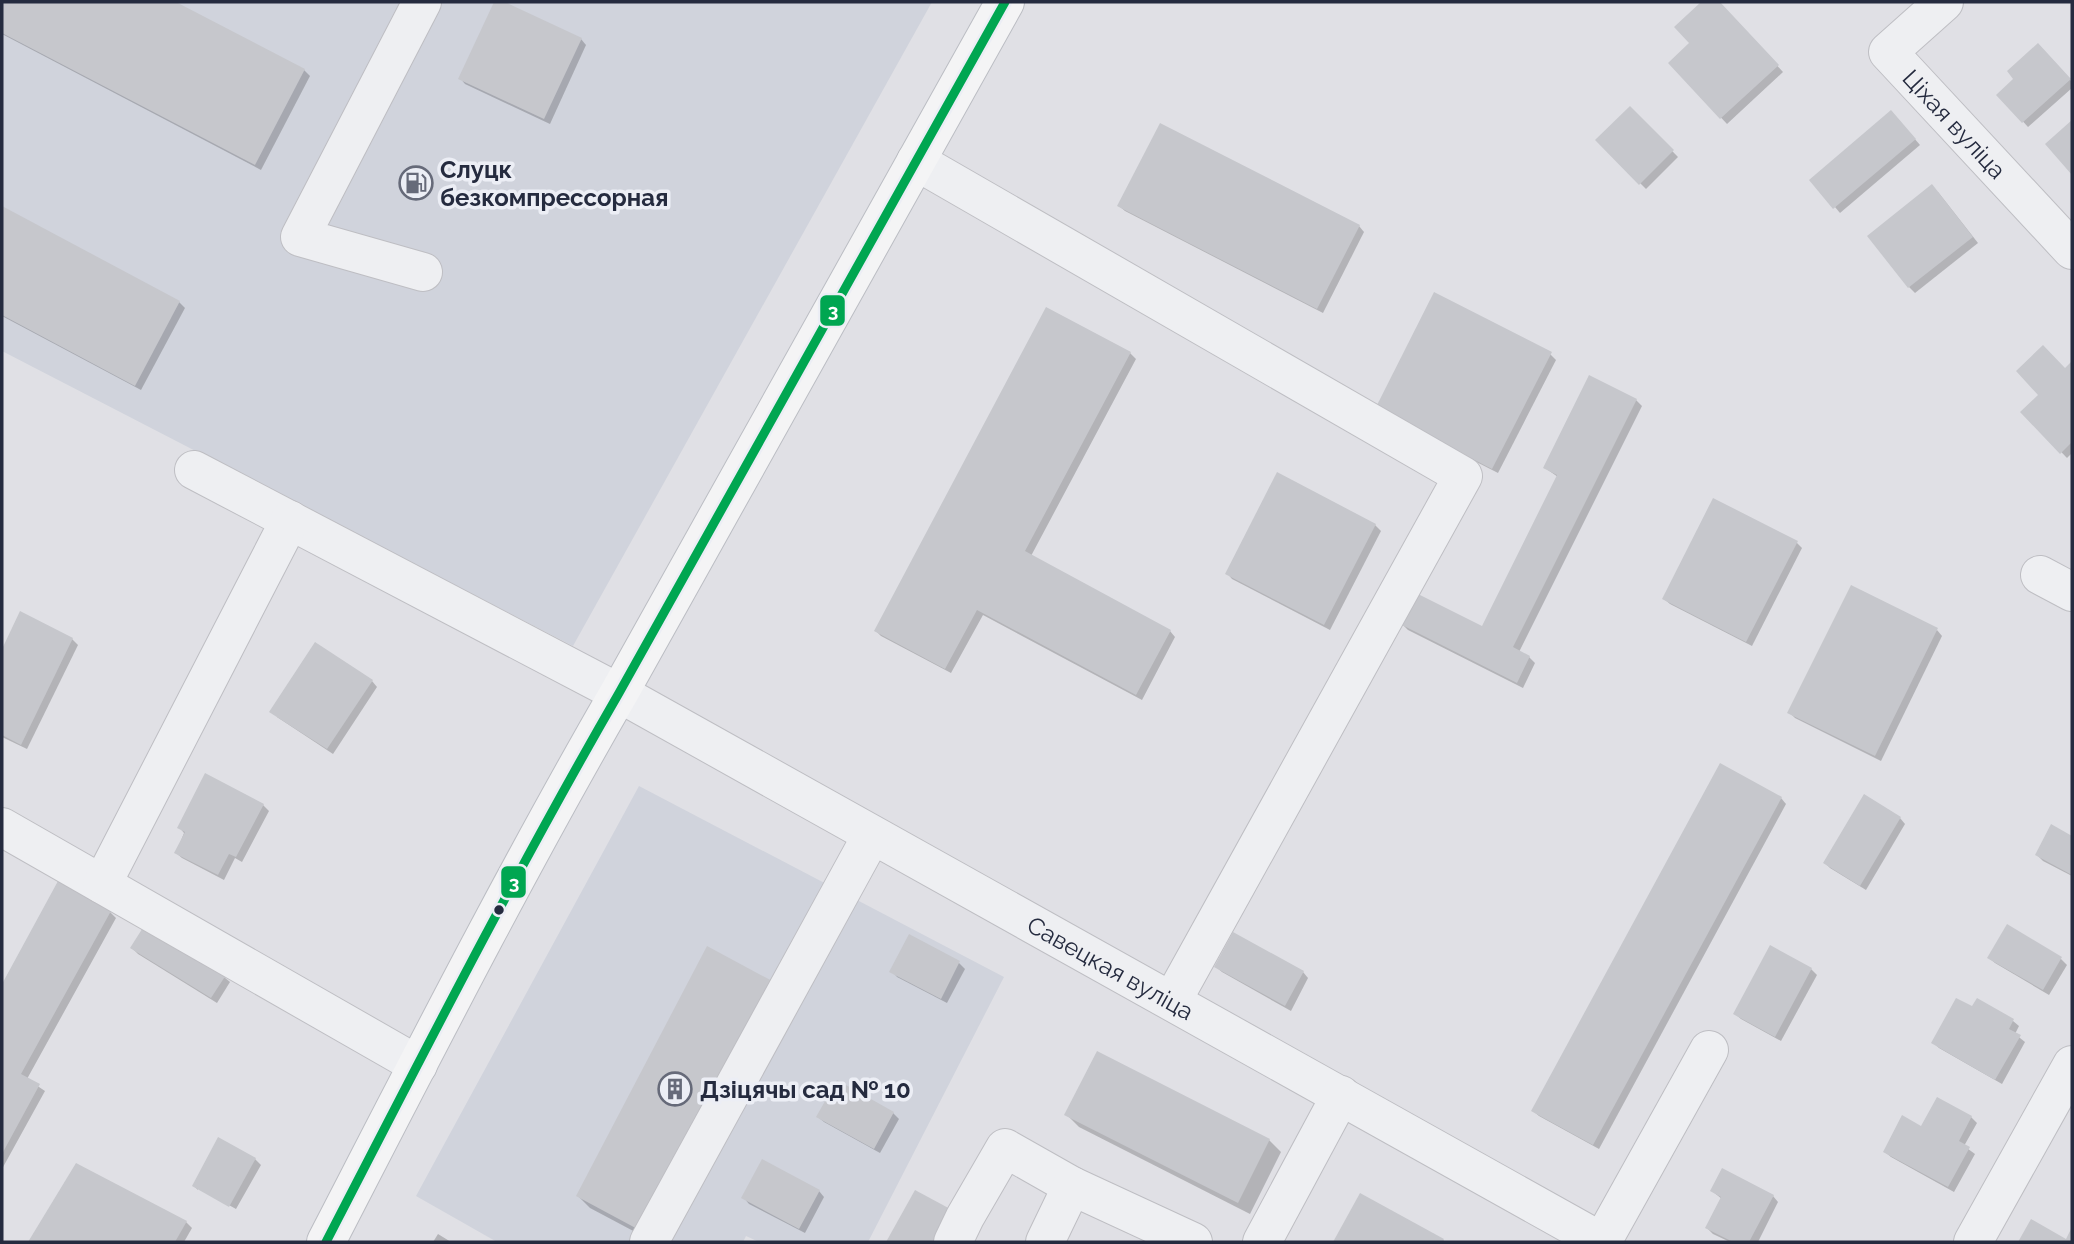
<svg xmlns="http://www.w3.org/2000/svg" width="2074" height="1244" font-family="Raleway,sans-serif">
<rect width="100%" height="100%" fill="#e0e0e5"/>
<g fill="#d0d3dc">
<polygon points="2,2 932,2 573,646 2,351"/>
<polygon points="639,786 1004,977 868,1242 759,1242 746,1236 743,1242 497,1242 416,1196"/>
</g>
<g fill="#0003">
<polygon points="2,2 173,2 304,70 310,76 261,170 2,34"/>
<polygon points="496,2 501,2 581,39 586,45 550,124 465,84 460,78"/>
<polygon points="1703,2 1718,2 1783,72 1727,124 1670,63 1692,43 1676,27"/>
<polygon points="2038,45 2072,82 2072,88 2028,127 1999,95 2016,79"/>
<polygon points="1630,108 1678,157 1646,189 1597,140"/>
<polygon points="1897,118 1920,145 1840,213 1835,207"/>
<polygon points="1938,192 1978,243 1915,293 1909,287"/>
<polygon points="1119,206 1359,226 1364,232 1323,313 1125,211"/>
<polygon points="2,208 179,302 185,308 141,390 2,316"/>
<polygon points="1130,353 1136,359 1031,556 1170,631 1175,637 1142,700 983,615 951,673 881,636 876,631"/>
<polygon points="1550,354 1556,360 1498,473 1383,414"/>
<polygon points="2072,364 2072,453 2067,458 2023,412"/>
<polygon points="1636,400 1642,406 1519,652 1529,657 1535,663 1523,688 1408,630 1402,624 1483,628 1558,477 1545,468"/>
<polygon points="1278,475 1375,525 1381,531 1330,630 1232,579 1227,573"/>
<polygon points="1796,542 1802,548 1752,646 1670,604 1664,599"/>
<polygon points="21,614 72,639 78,645 27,749 2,737 2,653"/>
<polygon points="1937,630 1942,636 1881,761 1795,718 1790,713"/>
<polygon points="372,681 377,687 333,754 277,717"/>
<polygon points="1781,798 1786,804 1599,1149 1539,1116 1533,1111"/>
<polygon points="263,805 269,811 242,862 235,858 224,880 182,858 176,853 184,833 179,827"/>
<polygon points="1900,818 1905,824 1866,890 1830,868 1825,863"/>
<polygon points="2052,827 2072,838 2072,876 2043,861 2037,855"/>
<polygon points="59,884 110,912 116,918 27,1079 45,1091 2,1169 2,988"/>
<polygon points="2008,927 2061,959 2067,965 2049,995 1995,963 1989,958"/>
<polygon points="1771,947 1811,969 1817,975 1781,1041 1741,1019 1735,1014"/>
<polygon points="132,948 224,977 230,982 217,1003 138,954"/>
<polygon points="707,949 654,1242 590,1208 578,1196"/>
<polygon points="959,963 965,969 947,1003 897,977 892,971"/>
<polygon points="1216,967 1303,972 1308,978 1291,1011 1222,972"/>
<polygon points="1977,1000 2013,1021 2019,1026 2015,1034 2025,1042 2002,1084 1939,1048 1933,1042 1973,1009"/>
<polygon points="893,1113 899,1119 880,1153 824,1122 818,1117"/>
<polygon points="1067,1115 1269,1140 1281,1152 1250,1214 1079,1127"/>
<polygon points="1971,1117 1977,1123 1964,1146 1975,1154 1954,1192 1891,1157 1885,1152 1922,1128"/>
<polygon points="255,1159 261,1165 236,1209 198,1188 198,1190 194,1186"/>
<polygon points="76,1165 186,1222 192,1228 184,1242 30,1242"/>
<polygon points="819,1191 824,1197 805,1233 749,1204 744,1198"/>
<polygon points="1712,1191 1773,1196 1778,1202 1758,1242 1730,1242 1713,1234 1707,1228 1722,1199"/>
<polygon points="1361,1195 1443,1240 1445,1242 1335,1242"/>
<polygon points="438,1234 451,1242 433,1242"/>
</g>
<g fill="#c6c7cc">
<polygon points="2,2 176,2 305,69 255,165 2,33"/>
<polygon points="494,2 505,2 582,38 544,119 458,79"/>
<polygon points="1701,2 1720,2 1779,65 1720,119 1668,63 1689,43 1674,27"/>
<polygon points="2038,43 2071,79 2022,123 1996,95 2013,79 2007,71"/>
<polygon points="1630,106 1674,150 1639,185 1595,140"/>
<polygon points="1891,110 1916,139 1833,209 1809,180"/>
<polygon points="2072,120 2072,175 2045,144"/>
<polygon points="1160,123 1360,225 1317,309 1117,206"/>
<polygon points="1932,184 1973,237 1908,288 1867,236"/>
<polygon points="2,206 180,301 135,386 2,315"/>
<polygon points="1434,292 1552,352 1492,469 1375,409"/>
<polygon points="1046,307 1131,352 1025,551 1171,630 1136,695 977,610 945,669 874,631"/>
<polygon points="2043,345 2065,368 2072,361 2072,442 2060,454 2020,412 2038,395 2016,371"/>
<polygon points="1589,375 1637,399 1513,647 1530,656 1517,683 1400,624 1416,593 1482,626 1557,475 1543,468"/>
<polygon points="1277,472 1376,524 1324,625 1225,574"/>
<polygon points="1713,498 1798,541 1746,642 1662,599"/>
<polygon points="1851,585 1938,628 1875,756 1787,713"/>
<polygon points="20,611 73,638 21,745 2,735 2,649"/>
<polygon points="315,642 373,680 327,749 269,712"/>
<polygon points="1720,763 1782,797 1593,1145 1531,1111"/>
<polygon points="205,773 264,804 236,857 229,854 218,875 174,853 185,832 177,828"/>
<polygon points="1864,794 1901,817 1860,886 1823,863"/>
<polygon points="2051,824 2072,836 2072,875 2035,855"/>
<polygon points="58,881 111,911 21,1074 40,1084 2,1154 2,984"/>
<polygon points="2007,924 2062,957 2043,990 1987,958"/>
<polygon points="144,926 226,975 211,998 130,948"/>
<polygon points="1233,932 1304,971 1285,1006 1214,967"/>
<polygon points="909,934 960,961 941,999 889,972"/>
<polygon points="1770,945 1812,968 1775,1037 1733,1014"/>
<polygon points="707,946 774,982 643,1232 576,1196"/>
<polygon points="1956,998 1972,1006 1977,998 2014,1019 2009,1029 2021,1035 1995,1080 1931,1043"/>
<polygon points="1097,1051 1270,1139 1238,1203 1064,1115"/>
<polygon points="837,1080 894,1112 874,1149 816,1117"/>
<polygon points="1937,1097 1972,1116 1959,1141 1970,1147 1948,1187 1883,1152 1902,1115 1921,1126"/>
<polygon points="218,1137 256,1158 229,1207 192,1186"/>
<polygon points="762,1159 820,1190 799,1229 741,1198"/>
<polygon points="76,1163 187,1221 175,1242 28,1242"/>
<polygon points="1722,1168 1774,1195 1749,1242 1733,1242 1705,1228 1721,1197 1710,1191"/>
<polygon points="915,1190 954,1211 937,1242 886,1242"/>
<polygon points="1360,1193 1444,1239 1442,1242 1333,1242"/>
<polygon points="2031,1219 2066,1239 2072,1227 2072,1242 2018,1242"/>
</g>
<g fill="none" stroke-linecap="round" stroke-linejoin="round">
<defs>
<g id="minor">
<polyline points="422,2 300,237 423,272"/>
<path id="s1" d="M1944,2L1888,52L2072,250"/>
<polyline points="916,161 1463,476 1172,1001"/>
<path id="s2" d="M194,470L619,693L1602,1242"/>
<polyline points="2040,575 2072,592"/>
<polyline points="2,827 418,1065"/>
<polyline points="102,884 290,520"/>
<polyline points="649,1242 872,835"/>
<polyline points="953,1242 965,1217 1005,1148 1072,1186"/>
<polyline points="1045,1242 1072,1186 1193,1242"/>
<polyline points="1262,1242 1341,1095"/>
<polyline points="1602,1242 1709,1050"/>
<polyline points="1973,1242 2072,1065"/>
</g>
<path id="major" d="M326,1242C421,1058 515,873 619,693L1005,2"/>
</defs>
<use href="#minor" stroke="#bebec3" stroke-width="40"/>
<use href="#major" stroke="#bbbdc3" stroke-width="40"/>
<use href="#minor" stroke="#eeeff2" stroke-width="38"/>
<use href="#major" stroke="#f4f4f5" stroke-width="38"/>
<defs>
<path id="bus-1" d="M326,1242C421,1058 515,873 619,693L1005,2"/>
</defs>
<use href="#bus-1" stroke="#eceef5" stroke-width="14"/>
<use href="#bus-1" stroke="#00a651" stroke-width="9"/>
</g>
<defs>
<symbol id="fuel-ring" viewBox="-11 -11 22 22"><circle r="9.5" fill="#eceef5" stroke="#666a79" stroke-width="1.5"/><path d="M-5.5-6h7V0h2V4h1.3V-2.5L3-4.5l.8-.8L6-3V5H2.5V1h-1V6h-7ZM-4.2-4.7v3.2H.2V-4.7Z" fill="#666a79"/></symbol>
<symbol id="building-ring" viewBox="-11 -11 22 22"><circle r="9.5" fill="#eceef5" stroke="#666a79" stroke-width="1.5"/><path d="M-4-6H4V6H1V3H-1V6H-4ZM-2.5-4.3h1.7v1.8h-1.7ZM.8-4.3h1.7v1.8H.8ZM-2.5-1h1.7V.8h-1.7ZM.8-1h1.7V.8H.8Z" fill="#666a79"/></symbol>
</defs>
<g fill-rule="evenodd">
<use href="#fuel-ring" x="397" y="164" width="38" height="38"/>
<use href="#building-ring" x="656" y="1070" width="38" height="38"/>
</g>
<circle fill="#252b3f" stroke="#eceef5" stroke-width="2.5" cx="499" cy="910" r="6"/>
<g text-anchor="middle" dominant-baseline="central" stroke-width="7" stroke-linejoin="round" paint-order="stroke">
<g font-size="24" fill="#252b3f" stroke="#eceef5">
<text stroke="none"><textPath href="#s1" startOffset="173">Ціхая вуліца</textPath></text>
<text stroke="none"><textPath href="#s2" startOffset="1043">Савецкая вуліца</textPath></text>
</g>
<g font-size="24" font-weight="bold" fill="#252b3f" stroke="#eceef5" text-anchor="start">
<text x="440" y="169">Слуцк<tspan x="440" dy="28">безкомпрессорная</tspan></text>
<text x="700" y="1089">Дзіцячы сад № 10</text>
</g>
</g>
<g stroke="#eceef5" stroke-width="2.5">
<rect x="819" y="294" width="27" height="33" rx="7" fill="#00a651"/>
<rect x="500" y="865" width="27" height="34" rx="7" fill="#00a651"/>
</g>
<g font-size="19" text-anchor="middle" font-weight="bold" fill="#fff">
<text x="833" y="317">3</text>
<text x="514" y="889">3</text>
</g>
<rect width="2074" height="1244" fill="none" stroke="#252b3f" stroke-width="7"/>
</svg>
